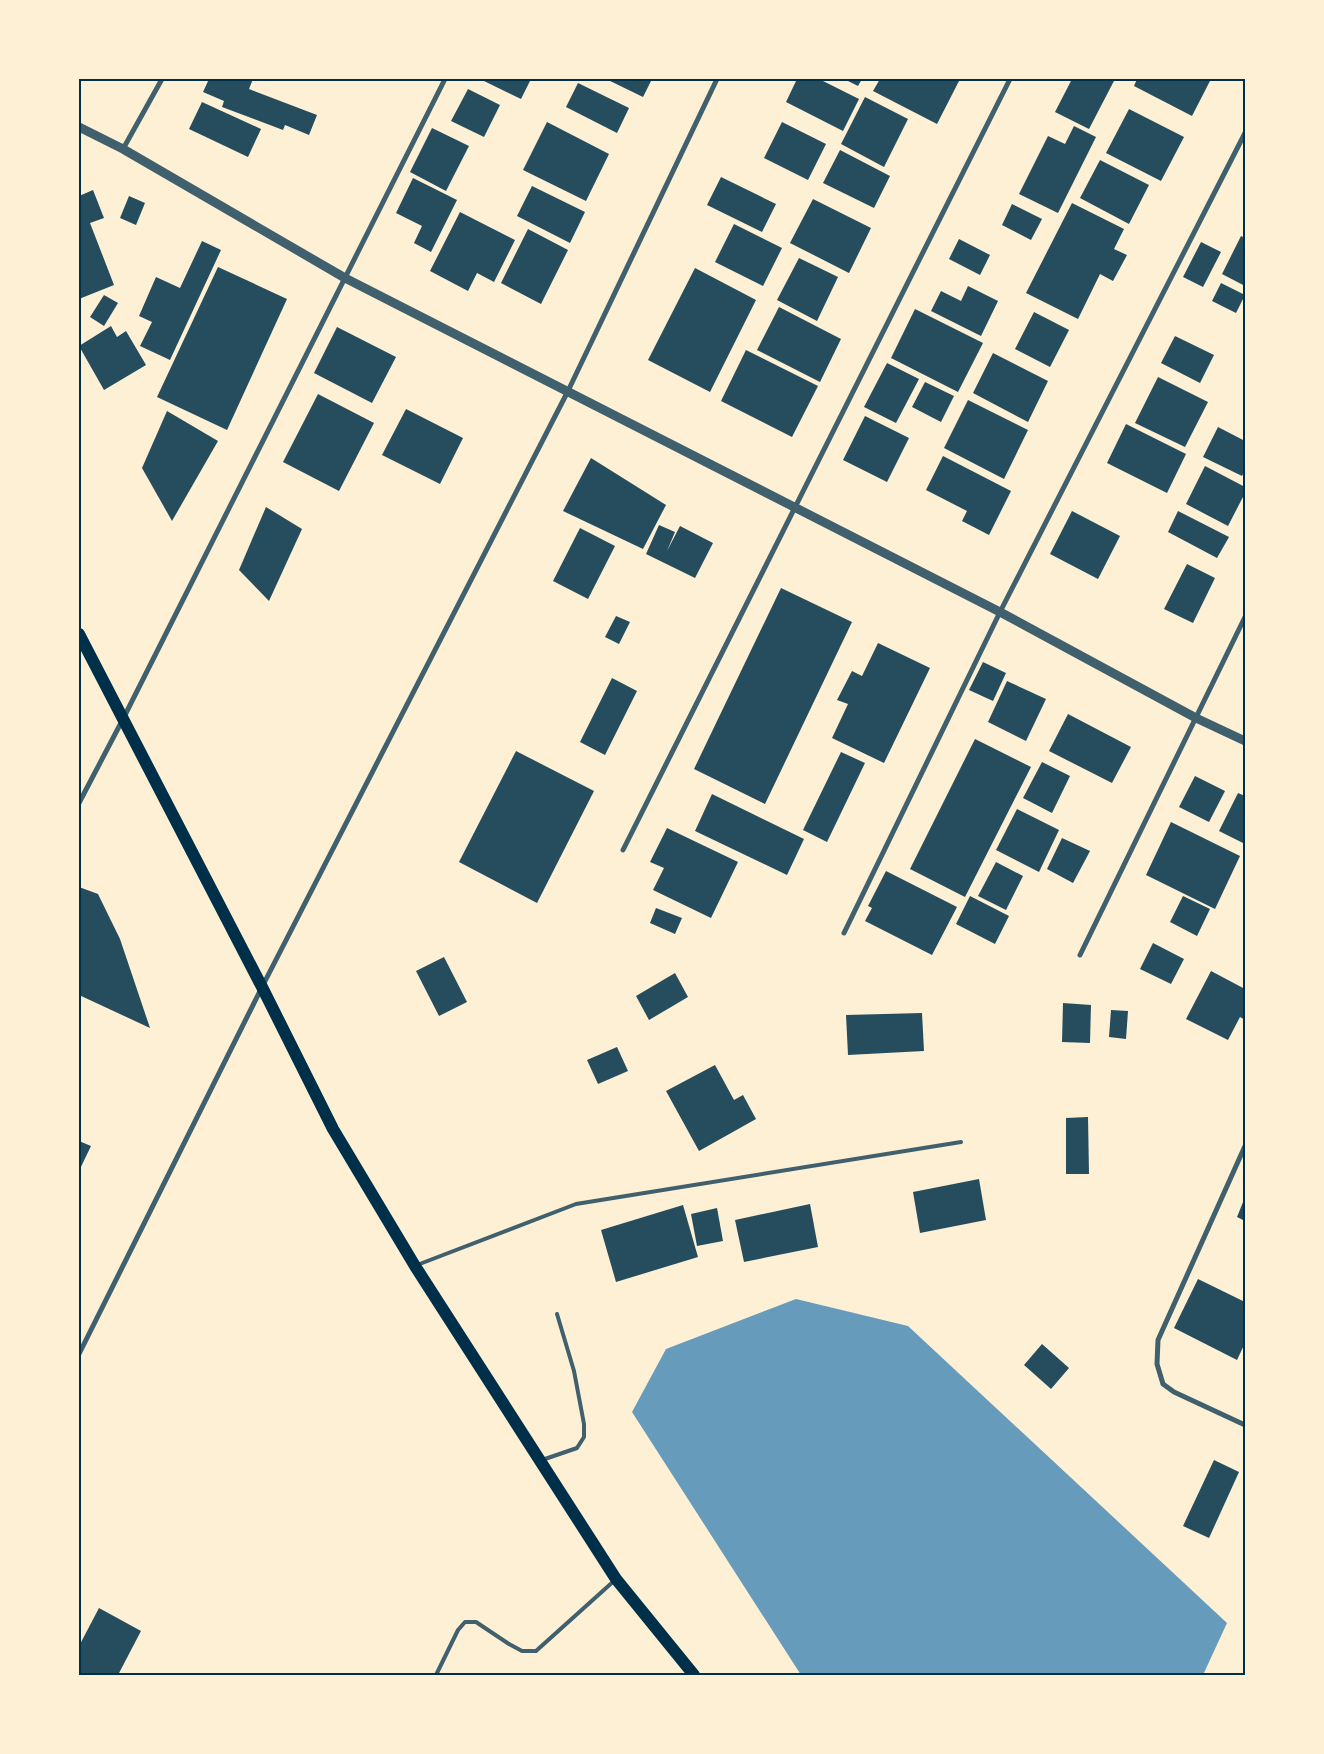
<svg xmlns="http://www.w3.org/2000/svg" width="1324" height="1754" font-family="Jost,sans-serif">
<rect width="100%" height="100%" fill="#fdf0d5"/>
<polygon fill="#669bbc" points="796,1299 908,1326 1227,1623 1203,1675 801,1675 632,1412 666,1349"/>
<g fill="#264d5e">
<polygon points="209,79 253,79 249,89 317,115 309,135 285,125 283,130 222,107 224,101 203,92"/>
<polygon points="485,79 531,79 521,99 484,81"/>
<polygon points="606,79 652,79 643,97"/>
<polygon points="797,79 819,79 859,99 843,131 786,102"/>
<polygon points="844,79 862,79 858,86"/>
<polygon points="880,79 955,79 959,81 937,124 873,91"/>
<polygon points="1072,79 1115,79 1089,129 1055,112"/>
<polygon points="1137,79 1211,79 1192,116 1134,86"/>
<polygon points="578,83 629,108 617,133 566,107"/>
<polygon points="468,89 500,105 484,137 451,121"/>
<polygon points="865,97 908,119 884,167 841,144"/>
<polygon points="202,102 261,129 248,157 189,129"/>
<polygon points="1129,109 1184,137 1161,181 1106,153"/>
<polygon points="547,122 609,154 586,201 523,170"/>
<polygon points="782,122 826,144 808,180 764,158"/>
<polygon points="1074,126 1096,137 1058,213 1019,194 1048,136 1065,144"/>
<polygon points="432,128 469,146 446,191 410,172"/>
<polygon points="840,150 890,176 874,208 823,183"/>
<polygon points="1100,160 1149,185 1129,224 1080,198"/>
<polygon points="721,177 776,204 762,232 707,205"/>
<polygon points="413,178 457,200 431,252 414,243 422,226 396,213"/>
<polygon points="532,186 585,212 570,243 517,216"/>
<polygon points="93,190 104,218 90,223 114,285 79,299 79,196"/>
<polygon points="129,196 145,203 136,225 120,218"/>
<polygon points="813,199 871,228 849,273 790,243"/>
<polygon points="1072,203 1124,229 1114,249 1127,255 1113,281 1100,274 1078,319 1026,293"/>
<polygon points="1012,204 1042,219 1031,240 1002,225"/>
<polygon points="460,212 515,240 494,282 477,273 468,291 430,271"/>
<polygon points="734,224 782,248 763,286 715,262"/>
<polygon points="528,229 568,250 541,304 501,283"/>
<polygon points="1241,236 1245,238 1245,286 1222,274"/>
<polygon points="959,239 990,255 980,275 949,259"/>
<polygon points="202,241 221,250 170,360 140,346 152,322 139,316 156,277 180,288"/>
<polygon points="1201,242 1221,252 1203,287 1183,277"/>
<polygon points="799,258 838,277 817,321 777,300"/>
<polygon points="218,267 287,299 227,430 157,397"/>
<polygon points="695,268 756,300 710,392 648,360"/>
<polygon points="1221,283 1245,295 1236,313 1212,301"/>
<polygon points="968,286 998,301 981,336 931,311 941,291 961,301"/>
<polygon points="104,295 118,303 104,326 90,317"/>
<polygon points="779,307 841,339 820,382 757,350"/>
<polygon points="915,309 983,343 958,392 891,358"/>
<polygon points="1034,312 1069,330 1050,367 1015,349"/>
<polygon points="111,326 117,337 126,331 146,365 104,390 79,346"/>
<polygon points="337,327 396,357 372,403 314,373"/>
<polygon points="1175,336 1214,355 1200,383 1161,363"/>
<polygon points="746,350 818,386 792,437 721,401"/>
<polygon points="993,353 1048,381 1028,422 973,393"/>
<polygon points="887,363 919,379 896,423 864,407"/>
<polygon points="1158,377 1208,402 1185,447 1135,423"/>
<polygon points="925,382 954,396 941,422 912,407"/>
<polygon points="318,394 374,423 339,491 283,462"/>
<polygon points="968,400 1028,430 1004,479 944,448"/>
<polygon points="406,409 463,438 440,484 382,455"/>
<polygon points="167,411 218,441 172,521 142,468"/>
<polygon points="865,416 909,438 887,482 843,460"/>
<polygon points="1126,424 1186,454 1167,493 1107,463"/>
<polygon points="1218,427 1245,441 1245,470 1242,476 1203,457"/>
<polygon points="943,456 1011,491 989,535 962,521 967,511 926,490"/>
<polygon points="591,458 666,505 643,549 563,511"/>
<polygon points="1205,466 1245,487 1245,493 1228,526 1186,504"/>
<polygon points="266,507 302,529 269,601 239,570"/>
<polygon points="1072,511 1120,536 1098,579 1050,554"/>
<polygon points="1178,511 1229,537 1217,558 1168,532"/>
<polygon points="659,525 675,532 667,551 680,526 713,543 695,578 646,554"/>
<polygon points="580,528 615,546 588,599 553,581"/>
<polygon points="1187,564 1215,578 1193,623 1164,609"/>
<polygon points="781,588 852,622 765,804 694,769"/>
<polygon points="616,616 630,622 619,644 605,637"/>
<polygon points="878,643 930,668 884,763 832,738 848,704 837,700 852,671 862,676"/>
<polygon points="983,662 1006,673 993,701 969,690"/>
<polygon points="612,678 637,691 605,755 580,742"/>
<polygon points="1007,681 1046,699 1026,741 988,722"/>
<polygon points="1068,714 1131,747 1112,783 1049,751"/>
<polygon points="975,739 1031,767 965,897 910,869"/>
<polygon points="516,751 594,791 537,903 459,862"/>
<polygon points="841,752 865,763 827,842 803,830"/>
<polygon points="1042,762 1070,776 1052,813 1023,798"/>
<polygon points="1195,776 1225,791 1209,822 1179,807"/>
<polygon points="1238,793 1245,796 1245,844 1219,831"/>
<polygon points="712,794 804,839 787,875 695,831"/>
<polygon points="1017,809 1059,830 1039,872 996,850"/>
<polygon points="1171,822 1240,856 1215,909 1146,875"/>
<polygon points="667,828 738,862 711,918 653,890 664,868 650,862"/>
<polygon points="1062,838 1090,851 1073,883 1047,869"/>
<polygon points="996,862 1023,876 1006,910 978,896"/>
<polygon points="886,871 957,907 932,955 865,921 872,908 868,906"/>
<polygon points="79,887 98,894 120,939 150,1028 79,995"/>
<polygon points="970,896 1009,916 995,944 956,924"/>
<polygon points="1183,896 1210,909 1197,936 1170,922"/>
<polygon points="656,908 682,918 675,934 650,923"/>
<polygon points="1153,943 1184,959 1171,984 1140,969"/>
<polygon points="444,957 467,1002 439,1016 416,971"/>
<polygon points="1211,971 1245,989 1245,1020 1240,1017 1228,1040 1186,1019"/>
<polygon points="675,973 688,997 649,1020 636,996"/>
<polygon points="1063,1003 1091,1005 1090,1043 1062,1042"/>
<polygon points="1111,1010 1128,1011 1126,1039 1109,1037"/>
<polygon points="922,1013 924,1051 848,1055 846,1015"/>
<polygon points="617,1047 628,1071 598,1084 587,1060"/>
<polygon points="715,1065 734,1100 743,1095 756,1119 699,1151 666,1091"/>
<polygon points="1088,1117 1089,1174 1066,1174 1066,1118"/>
<polygon points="79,1141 91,1146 79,1171"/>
<polygon points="979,1179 986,1220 920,1233 913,1192"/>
<polygon points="1245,1197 1245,1221 1237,1217"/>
<polygon points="810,1204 818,1247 744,1262 735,1220"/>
<polygon points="683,1205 698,1257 616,1282 601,1230"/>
<polygon points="717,1208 723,1241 697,1246 691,1214"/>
<polygon points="1198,1279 1245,1302 1245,1343 1237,1360 1174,1328"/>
<polygon points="1042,1344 1069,1368 1051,1389 1024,1365"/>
<polygon points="1214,1460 1239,1472 1209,1538 1183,1526"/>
<polygon points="99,1608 141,1631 118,1675 79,1675 79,1646"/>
</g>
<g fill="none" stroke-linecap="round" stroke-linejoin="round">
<g stroke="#3f606c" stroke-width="4">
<polyline points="417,1265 576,1204 961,1142"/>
<polyline points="542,1460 577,1448 584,1437 584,1424 574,1371 557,1314"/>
<polyline points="436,1675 458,1630 465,1622 476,1622 509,1644 522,1651 536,1651 615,1580"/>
</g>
<g stroke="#3f606c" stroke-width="5">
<polyline points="123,149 162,79"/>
<polyline points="79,803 123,719 445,79"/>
<polyline points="623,850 1010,79"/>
<polyline points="844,933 1000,612 1245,133"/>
<polyline points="1080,955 1245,617"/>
<polyline points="1245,1146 1158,1340 1157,1364 1163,1384 1174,1392 1245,1425"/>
<polyline points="79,1354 262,987 568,391 717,79"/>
</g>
<polyline stroke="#3f606c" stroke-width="9" points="79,127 123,149 345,278 1000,612 1196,718 1245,741"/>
<polyline stroke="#003049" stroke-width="12" points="79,634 262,987 333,1129 415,1266 616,1579 694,1675"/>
</g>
<rect width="1324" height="1754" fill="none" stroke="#fdf0d5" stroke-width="160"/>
<rect x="80" y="80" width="1164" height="1594" fill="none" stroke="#003049" stroke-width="2"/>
</svg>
